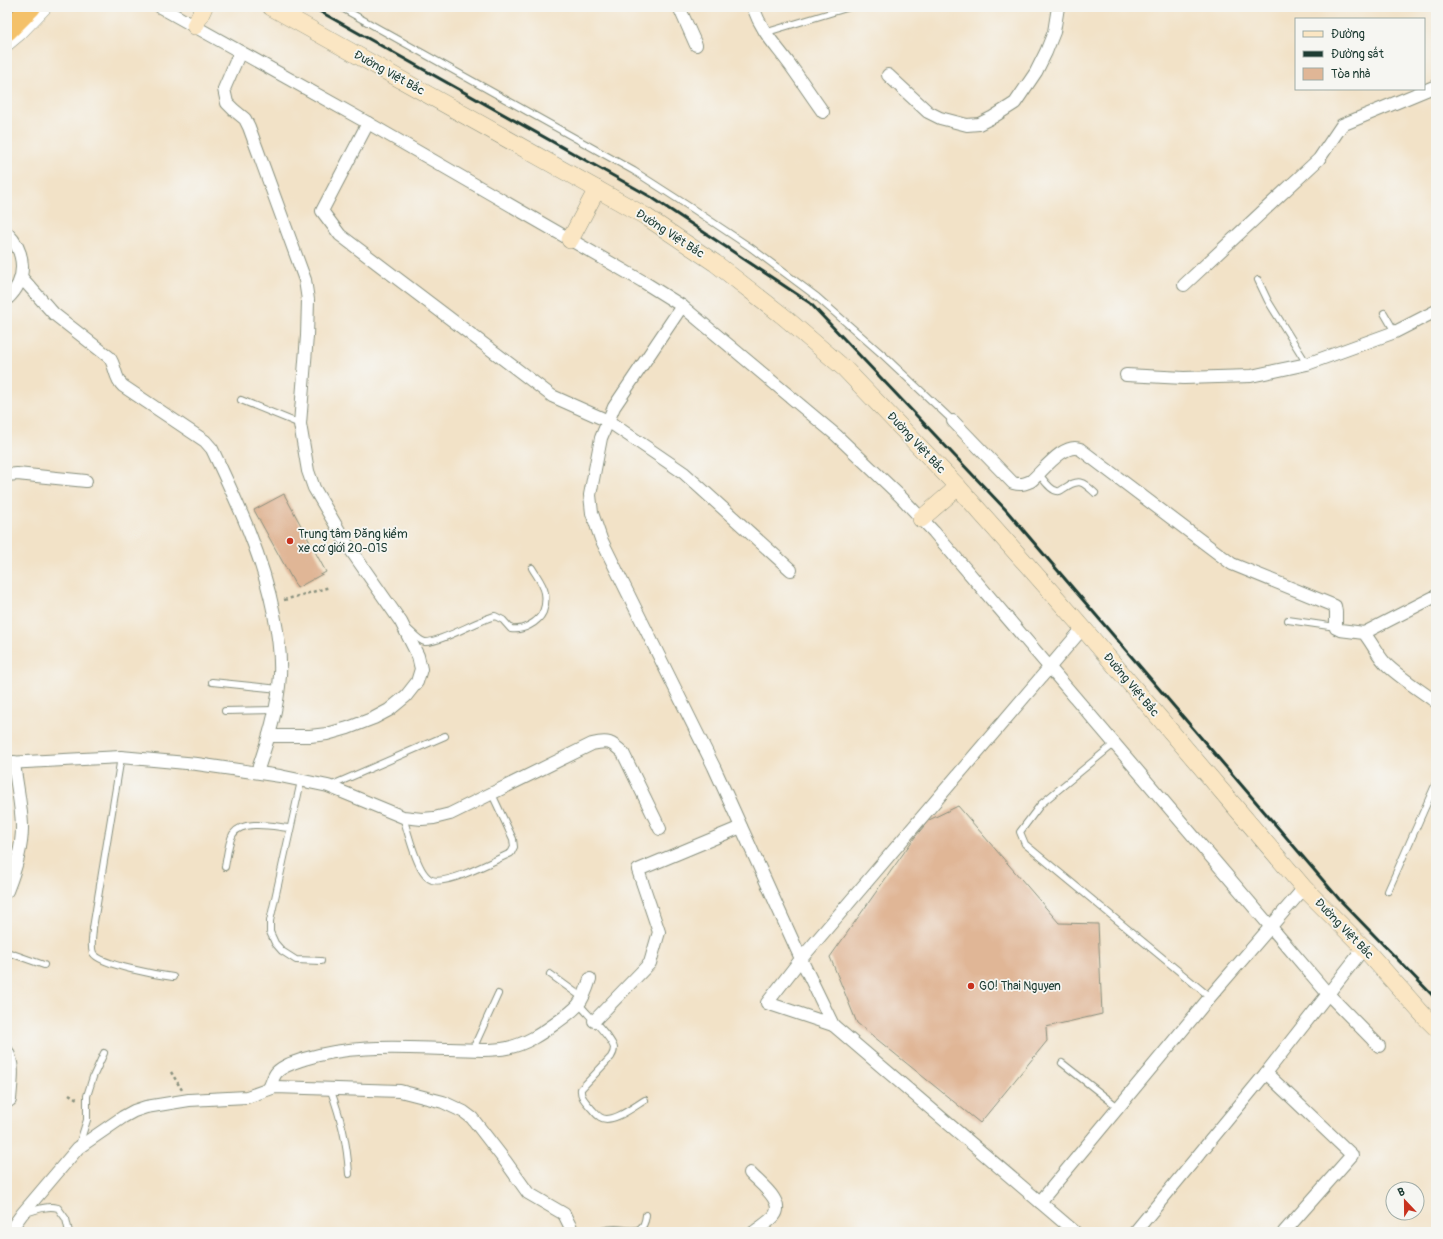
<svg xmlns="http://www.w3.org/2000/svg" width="1443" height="1239" font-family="Pangolin,sans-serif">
<rect width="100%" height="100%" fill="#f6f6f2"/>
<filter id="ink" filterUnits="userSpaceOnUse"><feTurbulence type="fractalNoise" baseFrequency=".025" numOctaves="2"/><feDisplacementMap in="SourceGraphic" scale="8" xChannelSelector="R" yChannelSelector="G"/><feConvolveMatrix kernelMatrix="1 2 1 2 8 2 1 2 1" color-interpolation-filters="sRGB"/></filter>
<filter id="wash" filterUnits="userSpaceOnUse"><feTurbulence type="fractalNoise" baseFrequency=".012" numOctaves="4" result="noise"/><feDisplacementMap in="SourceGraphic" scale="16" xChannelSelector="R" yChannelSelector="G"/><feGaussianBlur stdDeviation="0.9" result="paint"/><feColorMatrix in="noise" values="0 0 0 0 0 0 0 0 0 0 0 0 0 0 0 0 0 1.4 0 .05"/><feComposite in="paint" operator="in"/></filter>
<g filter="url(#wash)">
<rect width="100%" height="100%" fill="#f2e2c7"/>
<g id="blocks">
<g fill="#e0b696">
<polygon points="284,494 326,572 297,588 254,510"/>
<polygon points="958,806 1059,923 1098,924 1102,1014 1046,1027 1047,1041 980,1123 857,1023 830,957 915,837 929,820"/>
</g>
</g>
</g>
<g filter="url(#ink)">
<use href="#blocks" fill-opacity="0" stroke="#88907e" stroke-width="1"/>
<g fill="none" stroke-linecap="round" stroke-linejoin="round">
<defs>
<g id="service">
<polyline points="340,7 634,171 693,209 750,247 817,297 884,356 953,421"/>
<polyline points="764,33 850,7"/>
<polyline points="1258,280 1268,301 1307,364"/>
<polyline points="1384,313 1395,332"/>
<polyline points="241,400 300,424"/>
<path d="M1039,474C1043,479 1050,490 1057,491C1060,492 1061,490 1063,489C1079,478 1082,481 1095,493"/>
<polyline points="1288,620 1336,627"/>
<path d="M408,629C413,633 419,641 425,642C440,643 478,620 495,616L503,620L511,629C522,631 538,623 543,612C545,607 546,599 545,593C544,585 536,575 532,568"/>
<polyline points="212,682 279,689"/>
<polyline points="225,711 275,710"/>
<polyline points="1114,744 1041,804 1020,832 1025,844 1210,997"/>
<path d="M121,757L93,928C93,936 90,946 93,953C100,965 158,975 173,977"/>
<polyline points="301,781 270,921 270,932 275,943 282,951 296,960 321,961"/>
<polyline points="330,786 445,736"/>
<path d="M403,817C408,832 414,859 423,872C425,875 429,879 432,880C449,885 495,860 511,853L514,847L513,839L492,794"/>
<path d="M225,867C227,857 228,843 233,834C243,819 276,827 290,828"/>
<polyline points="1388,891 1436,783"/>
<polyline points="7,952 44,965"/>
<polyline points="550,974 583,998"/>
<path d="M580,1005C587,1014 612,1038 614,1048C614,1051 613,1054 611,1057L581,1089C580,1097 586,1102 591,1108C594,1111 596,1115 600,1117C611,1125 635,1106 645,1100"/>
<polyline points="473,1049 498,994"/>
<polyline points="1062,1063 1118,1107"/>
<path d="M330,1088C341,1119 347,1141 349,1174"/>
<polyline points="79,1145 87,1120 87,1096 93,1077 104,1053"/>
<path d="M26,1213C36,1210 47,1205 58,1208L66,1219L69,1232"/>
<path d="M596,1232C602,1231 609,1229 615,1229C631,1230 644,1236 646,1215"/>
</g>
<g id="minor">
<polyline points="160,7 368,123 642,281 682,306 836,435 900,496 934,532 1328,994 1379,1046"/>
<polyline points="679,7 696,45"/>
<path d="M753,7C763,35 777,46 793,69C803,83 813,98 823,112"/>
<polyline points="240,52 224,89 227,103 234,110 245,119 249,127 305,280 308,300 307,336 300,424 308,471 314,488 348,546 401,622 418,656 421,669 417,682 406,696 389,710 374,718 348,728 327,734 310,736 269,736"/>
<polyline points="888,75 928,112 940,118 967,125 979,124 993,117 1015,103 1036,72 1046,52 1054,32 1058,7"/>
<polyline points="368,123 322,211 340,235 552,396 608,421 684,473 791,570"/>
<path d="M7,233C26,252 28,280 7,299"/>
<path d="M21,277L54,314L109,357C116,365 114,378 123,386L205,441L212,449C238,504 262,554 274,614C278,634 281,654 280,675C278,709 268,740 257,772"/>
<polyline points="1184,285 1319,159 1342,125 1436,86"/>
<polyline points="682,306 614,407 601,438 590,495 592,513 601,539 714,767 802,961 833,1025 1075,1232"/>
<polyline points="1126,375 1184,378 1251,376 1307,364 1395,332 1436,311"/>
<path d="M953,421L1013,483C1021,485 1024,484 1031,481C1043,471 1064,442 1080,449L1232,564L1335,606L1336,612V628L1340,630L1364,633C1373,644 1378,657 1388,666C1402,679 1420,690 1436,702"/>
<polyline points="7,475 17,474 86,481"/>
<polyline points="1364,633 1436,596"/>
<path d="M7,763L121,757L197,764L280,776L328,786L403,817L422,819L434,818L450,814L592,744C608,740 612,742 623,753L660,829"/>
<path d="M7,891C15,871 22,849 22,828C22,808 16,782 14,762"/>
<polyline points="594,1021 650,963 659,932 638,870 741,827"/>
<polyline points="833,1025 767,1003 801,959 1083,628"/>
<path d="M7,1051C15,1066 11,1083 10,1100L7,1102"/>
<polyline points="1266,1073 1352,1155 1284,1232"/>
<path d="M269,1088C272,1083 273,1076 277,1072C284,1065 295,1062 304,1059C351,1044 401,1048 450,1049C468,1049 489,1052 507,1048C526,1044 541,1034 556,1023C577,1008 582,1005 590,979"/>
<path d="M750,1173C759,1183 786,1202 774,1216C769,1222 760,1227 754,1232"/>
<polyline points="1040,1202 1210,997 1304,888"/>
<polyline points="9,1232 22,1214 78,1148 123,1117 134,1111 146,1107 189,1100 247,1097 275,1087 400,1091 443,1102 464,1112 472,1118 506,1162 528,1193 564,1214 573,1232"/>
<polyline points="1135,1232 1266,1073 1364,948"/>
</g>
<polyline id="tertiary" points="7,43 19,33 44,7"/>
<g id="secondary">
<polyline points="271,7 645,216 715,263 783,316 845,369 958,487 1083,628 1304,888 1364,948 1425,1017 1436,1028"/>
<polyline points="195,26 204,7"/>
<polyline points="570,240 597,189"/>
<polyline points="921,519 958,487"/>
</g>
<polyline id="trunk" points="7,31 31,7"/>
</defs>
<use href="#service" stroke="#88907e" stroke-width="8"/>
<use href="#minor" stroke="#88907e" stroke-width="14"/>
<use href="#tertiary" stroke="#88907e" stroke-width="16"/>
<use href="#secondary" stroke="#88907e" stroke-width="18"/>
<use href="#trunk" stroke="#88907e" stroke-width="22"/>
<g stroke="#88907e" stroke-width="2.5" stroke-dasharray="3 3" stroke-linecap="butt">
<polyline points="284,600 330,587"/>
<polyline points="171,1072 182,1090"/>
<polyline points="69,1094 77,1099"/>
</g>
<use href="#service" stroke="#fff" stroke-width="6"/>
<use href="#minor" stroke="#fff" stroke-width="12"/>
<use href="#tertiary" stroke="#fff" stroke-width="15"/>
<use href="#secondary" stroke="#fbe6c3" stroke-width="17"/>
<use href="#trunk" stroke="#f4c16a" stroke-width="20"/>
<polyline stroke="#1f3d34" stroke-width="3" points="312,7 651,197 810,303 1006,510 1339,899 1436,999"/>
</g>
</g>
<g fill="#c8321e" stroke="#f6f6f2" stroke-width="1.5">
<circle cx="290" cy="541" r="4"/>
<circle cx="971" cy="986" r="4"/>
</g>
<g text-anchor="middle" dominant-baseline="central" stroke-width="3.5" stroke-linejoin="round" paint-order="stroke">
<g font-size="12" fill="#1f3d34" stroke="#f6f6f2">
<text transform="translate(389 73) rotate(29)">Đường Việt Bắc</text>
<text transform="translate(670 234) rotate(33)">Đường Việt Bắc</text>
<text transform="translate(916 443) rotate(47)">Đường Việt Bắc</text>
<text transform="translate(1131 685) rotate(50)">Đường Việt Bắc</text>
<text transform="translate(1344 929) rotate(46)">Đường Việt Bắc</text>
</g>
<g font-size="12" fill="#1f3d34" stroke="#f6f6f2" text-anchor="start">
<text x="298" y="534">Trung tâm Đăng kiểm<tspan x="298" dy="14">xe cơ giới 20-01S</tspan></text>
<text x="979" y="986">GO! Thai Nguyen</text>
</g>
</g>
<rect width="1443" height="1239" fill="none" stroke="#f6f6f2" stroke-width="24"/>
<rect x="1295" y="18" width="130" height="72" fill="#f6f6f2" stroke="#a0aca6"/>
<rect x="1303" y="31" width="20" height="6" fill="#fbe6c3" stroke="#a0aca6"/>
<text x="1331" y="38" font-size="12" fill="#1f3d34">Đường</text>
<rect x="1303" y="51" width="20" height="6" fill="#1f3d34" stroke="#a0aca6"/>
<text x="1331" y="58" font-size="12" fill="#1f3d34">Đường sắt</text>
<rect x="1303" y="68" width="20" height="12" fill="#e0b696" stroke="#a0aca6"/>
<text x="1331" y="78" font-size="12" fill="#1f3d34">Tòa nhà</text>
<g transform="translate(1405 1201) rotate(338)"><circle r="19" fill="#f6f6f2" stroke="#a0aca6"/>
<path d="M0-3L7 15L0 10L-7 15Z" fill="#c8321e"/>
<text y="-6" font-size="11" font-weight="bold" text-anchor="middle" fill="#1f3d34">B</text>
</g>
</svg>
